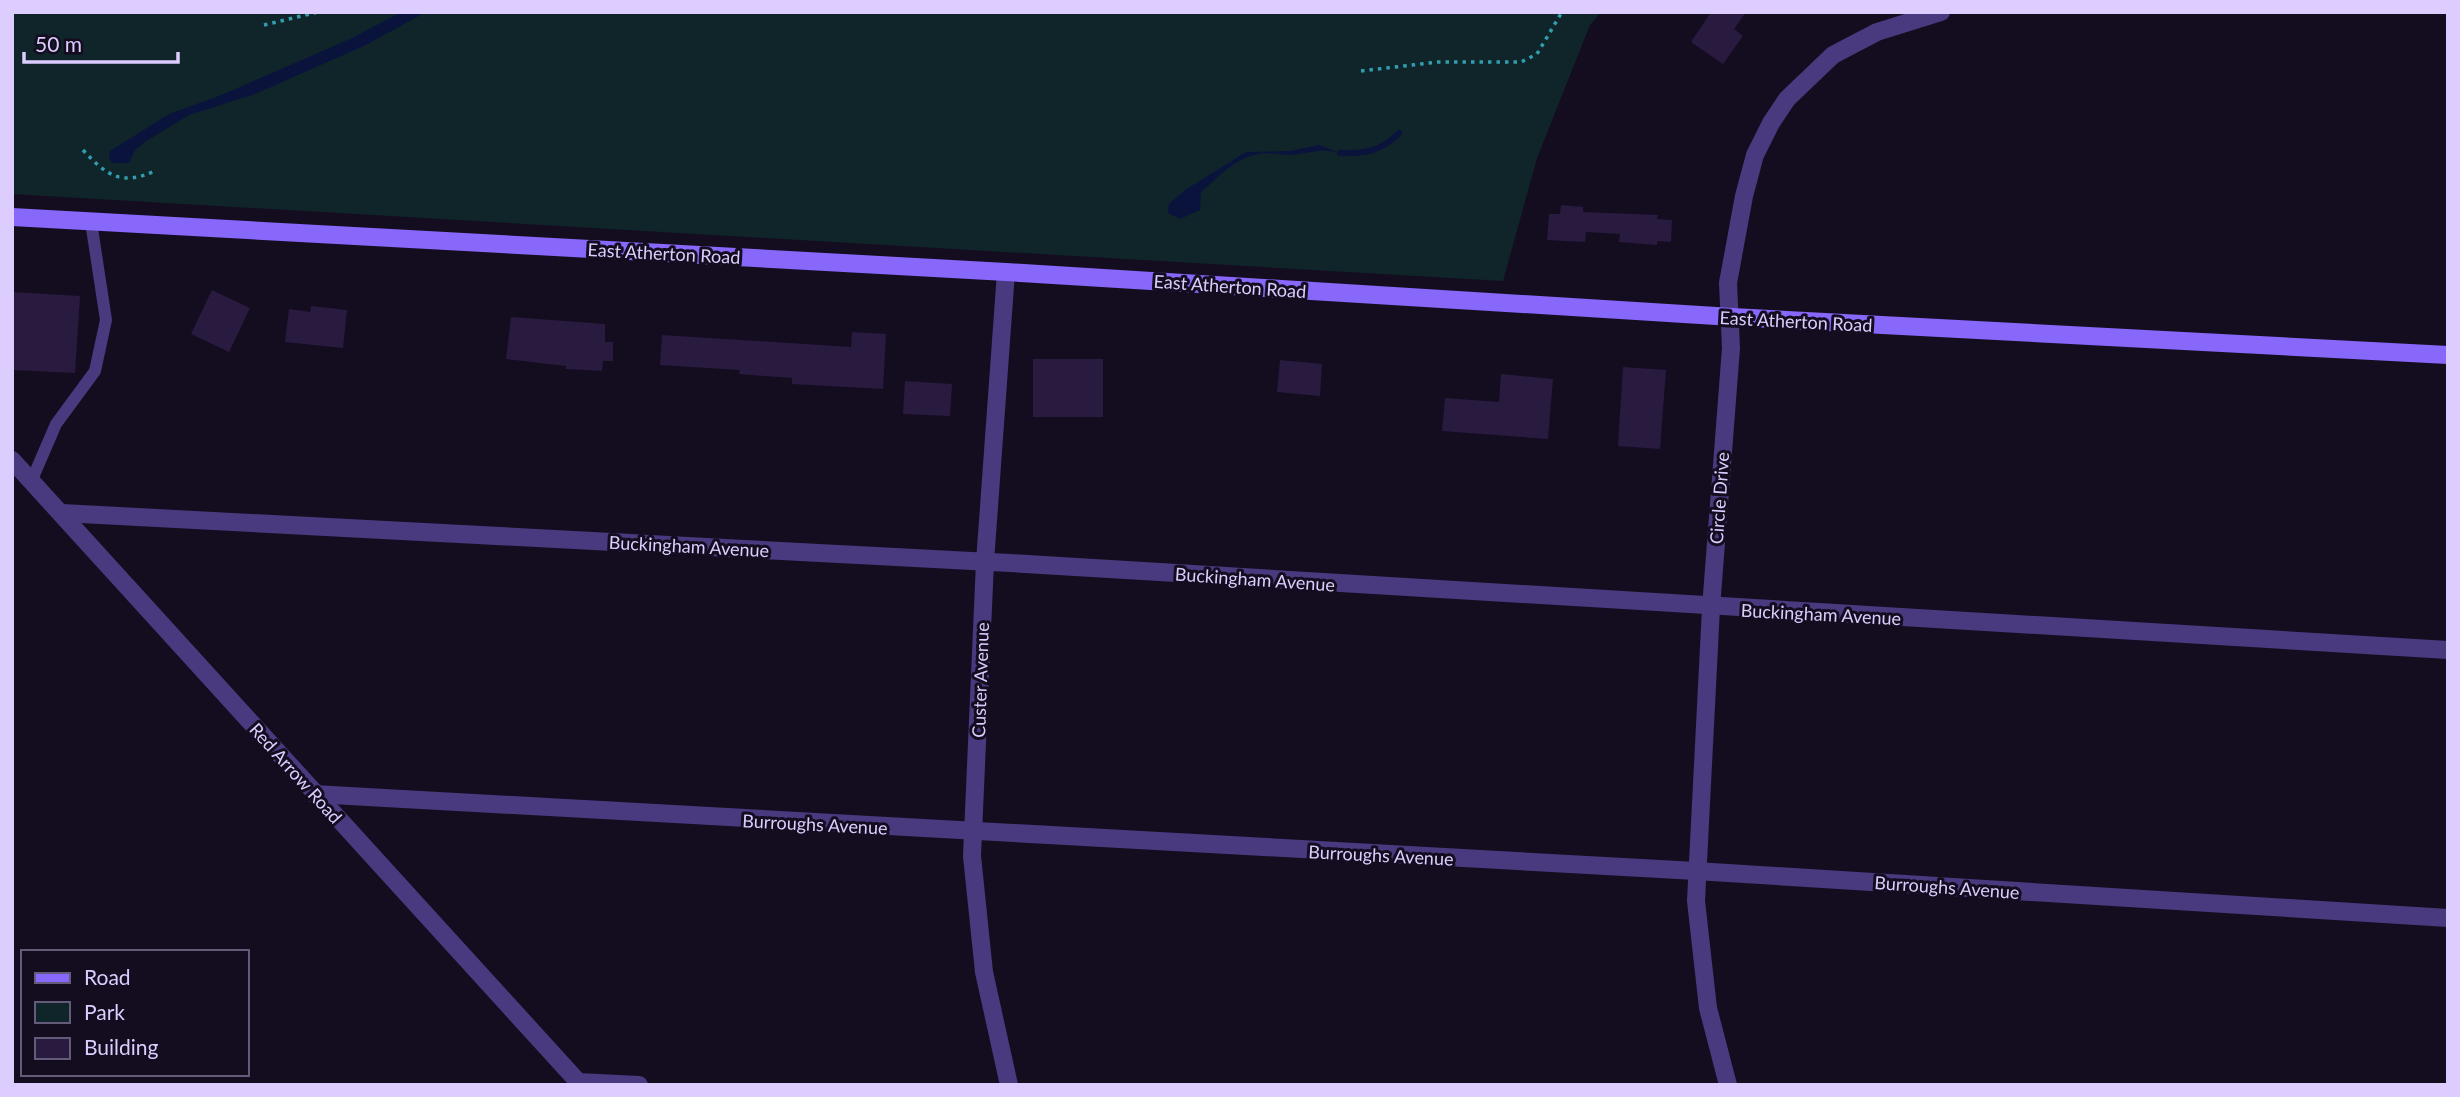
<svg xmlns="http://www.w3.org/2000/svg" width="2460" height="1097" font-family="Lato,sans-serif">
<rect width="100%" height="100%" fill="#140d20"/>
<polygon fill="#10252a" points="12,12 1601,12 1590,25 1537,158 1503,281 12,194"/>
<g fill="#0a133c">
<polygon points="402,12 426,12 366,45 255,94 189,115 145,142 135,150 129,163 112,163 109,159 110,151 169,114 219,96 350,39"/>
<path d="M1319,145L1340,153C1319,148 1312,153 1292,155C1281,155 1270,152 1259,154C1235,157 1218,178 1201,192L1200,210L1180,219L1168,213L1169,204L1185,190L1246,152L1290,151Z"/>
</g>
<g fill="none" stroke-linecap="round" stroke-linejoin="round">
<path stroke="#0a133c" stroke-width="6" d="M1340,153C1364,154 1382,151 1399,133"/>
</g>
<g fill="#291a40">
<polygon points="1711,12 1746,12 1734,29 1743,36 1723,64 1691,42"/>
<polygon points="1561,205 1583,207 1583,212 1658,215 1657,219 1672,220 1671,242 1657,241 1657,245 1619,242 1620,234 1586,232 1585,242 1547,240 1549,214 1560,214"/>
<polygon points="212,290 250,308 229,352 191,334"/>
<polygon points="12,292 80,296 75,373 12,370"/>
<polygon points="311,306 347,310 343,348 285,342 289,309 310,312"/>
<polygon points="511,317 605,324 605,342 613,342 613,361 603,361 602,371 566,369 566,366 506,359"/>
<polygon points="852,332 886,334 883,389 792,384 792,378 739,374 740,370 660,365 662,335 851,347"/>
<rect x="1033" y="359" width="70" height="58"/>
<polygon points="1280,360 1322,364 1320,396 1277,392"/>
<polygon points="1623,367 1666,370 1660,449 1618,446"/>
<polygon points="1501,374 1553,379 1548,439 1442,431 1445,398 1499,402"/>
<polygon points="905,381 952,384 950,416 903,414"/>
</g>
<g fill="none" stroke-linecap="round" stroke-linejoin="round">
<g stroke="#319dae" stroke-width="3.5" stroke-dasharray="3.5 5" stroke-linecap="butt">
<polyline points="264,25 318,12"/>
<polyline points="1361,71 1438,62 1521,62 1537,54 1562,12"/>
<path d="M83,150C107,176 121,186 155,171"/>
</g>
<polyline stroke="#49397e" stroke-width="12" points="31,482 56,424 95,371 106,320 91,222"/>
<g stroke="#49397e" stroke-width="18">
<polyline points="1006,272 985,562 972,856 984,972 1009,1085"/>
<polyline points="12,460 581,1085"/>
<polyline points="62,513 1010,563 2448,650"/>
<polyline points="314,794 1696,871 2448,918"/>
<polyline points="578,1082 639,1085"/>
<polyline points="1728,1085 1708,1008 1696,901 1711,608 1731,348 1728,283 1744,196 1755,155 1771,123 1787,99 1833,55 1877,32 1941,12"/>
</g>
<polyline stroke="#8867fb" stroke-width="18" points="12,217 1006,272 1732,317 2448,355"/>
</g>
<g text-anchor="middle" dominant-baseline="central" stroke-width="6" stroke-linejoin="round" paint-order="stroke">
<g font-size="18" fill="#dccdfe" stroke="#140d20">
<text transform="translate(664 253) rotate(3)">East Atherton Road</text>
<text transform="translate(1230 286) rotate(4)">East Atherton Road</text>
<text transform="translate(1796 321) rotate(3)">East Atherton Road</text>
<text transform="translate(1719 498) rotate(-86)">Circle Drive</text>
<text transform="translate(689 546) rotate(3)">Buckingham Avenue</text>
<text transform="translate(1255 579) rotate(4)">Buckingham Avenue</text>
<text transform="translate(1821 614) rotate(3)">Buckingham Avenue</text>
<text transform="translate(980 680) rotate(-88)">Custer Avenue</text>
<text transform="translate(296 773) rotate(48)">Red Arrow Road</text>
<text transform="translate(815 824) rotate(3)">Burroughs Avenue</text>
<text transform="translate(1381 855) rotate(3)">Burroughs Avenue</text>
<text transform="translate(1947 887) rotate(4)">Burroughs Avenue</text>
</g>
</g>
<rect width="2460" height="1097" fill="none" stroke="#dccdfe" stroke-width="28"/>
<rect x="21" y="950" width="228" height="126" fill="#140d20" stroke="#645a79" stroke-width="2"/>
<rect x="35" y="973" width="35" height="10" fill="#8867fb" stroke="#645a79" stroke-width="2"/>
<text x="84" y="985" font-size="21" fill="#dccdfe">Road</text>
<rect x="35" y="1002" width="35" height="21" fill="#10252a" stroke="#645a79" stroke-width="2"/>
<text x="84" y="1020" font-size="21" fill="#dccdfe">Park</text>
<rect x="35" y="1038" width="35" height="21" fill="#291a40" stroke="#645a79" stroke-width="2"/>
<text x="84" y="1055" font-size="21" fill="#dccdfe">Building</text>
<path d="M24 52v10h154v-10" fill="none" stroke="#dccdfe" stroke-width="3.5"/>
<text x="35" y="52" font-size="21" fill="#dccdfe" stroke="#140d20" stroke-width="5" paint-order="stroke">50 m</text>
</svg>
